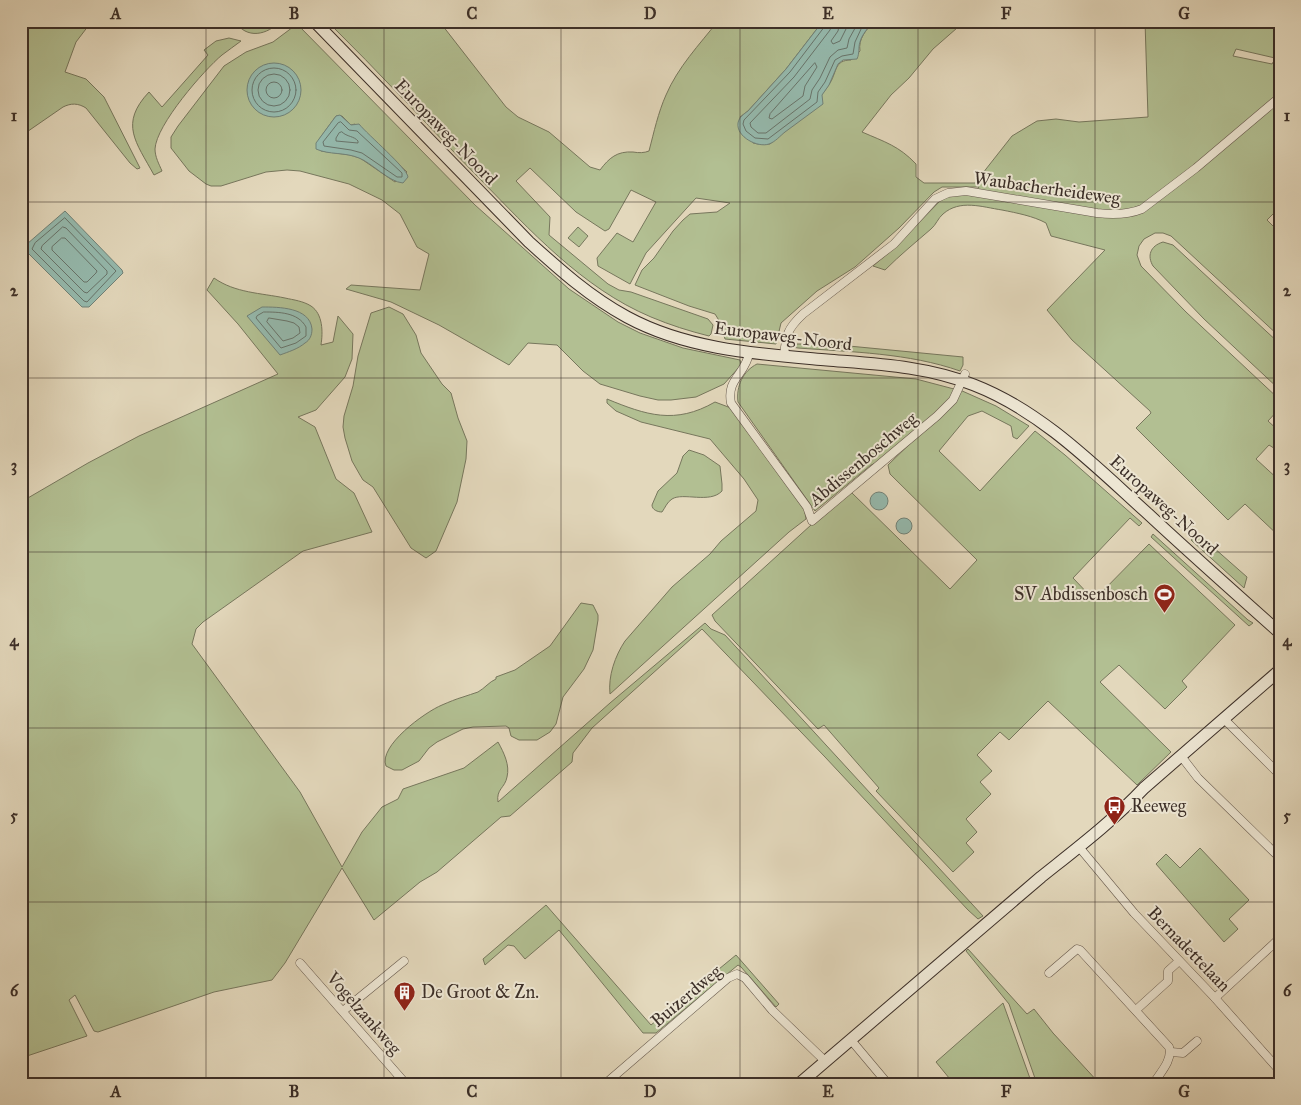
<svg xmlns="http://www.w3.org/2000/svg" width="1301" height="1105" font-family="'IM FELL Great Primer',serif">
<rect width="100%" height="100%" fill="#e3d8bc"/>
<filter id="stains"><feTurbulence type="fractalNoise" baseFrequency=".004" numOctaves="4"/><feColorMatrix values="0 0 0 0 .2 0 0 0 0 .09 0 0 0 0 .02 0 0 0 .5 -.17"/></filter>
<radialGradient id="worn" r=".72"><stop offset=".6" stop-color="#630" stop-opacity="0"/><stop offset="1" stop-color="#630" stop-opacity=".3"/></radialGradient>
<g fill="#b2bf92" stroke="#77775d" fill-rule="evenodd">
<path d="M21,21H92L76,42L65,72L86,79L104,97L140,168L137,169L130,163L86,108C78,103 71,103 63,107L21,136Z"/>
<path d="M235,21H280C268,35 246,40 235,21Z"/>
<path d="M327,21H439L506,107L518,117L549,132L590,167L600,170C609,158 617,151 633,152C639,153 644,153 649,151C654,132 658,113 666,95C678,67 699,45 718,21H823L786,69L748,111L740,117L753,143L758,144H770C790,125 816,106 830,83C837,72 834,60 851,60L860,51C858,39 866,30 874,21H965L933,49L909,78L891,95L862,132C885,142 899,146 916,164V177L924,183H975L1012,136L1037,121L1056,119L1079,122L1148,117L1145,21H1280V207L1267,220L1280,233V337L1171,236L1163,233H1155L1144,239L1139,246L1137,255L1141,266L1186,312L1280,400V408L1268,421L1280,432V452L1269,445L1256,459L1280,481V537L1245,504L1228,520L1136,428L1151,413L1150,411L1072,340L1047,310L1105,250L1051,236L1046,223C1033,216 1017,213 1002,210C982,207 960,199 943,214C938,218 936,225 931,229C916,242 900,255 885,270L873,266L894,248L942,199C952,194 962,194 973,195L979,187H942L934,192L899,228L855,267L817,291L781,323L776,344L725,339L720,322L715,314L689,306L635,285L642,270L654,258L673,231L683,220L690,214L717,212L730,203L696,198L646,253L630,284L598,266L597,258L617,233L633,242L656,202L631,190L609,229L605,231L576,212L530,168L516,181L550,217L549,235L608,284L619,290L631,292L708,319L713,325L711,334L709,336C689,331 670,325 651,317C582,288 530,230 478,177C427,125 379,72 327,21ZM1236,49L1275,58V59L1272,64L1233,56Z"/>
<path d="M297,24L475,205L569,289L618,322L640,333L683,348L740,360L741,365L724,384L696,397L671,400H658L640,396L600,384L583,371L557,345L528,343L509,365L439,325L391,302L346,289L351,285L420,290L429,254L417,247L400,214L382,200L349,184L300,171L287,170L266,172L221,186H211L206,184L189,171L171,148V137L178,126L224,66L246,52L273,42ZM336,116H342L351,125L355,124L407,172L395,182L360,158L350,155L321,151L320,138Z"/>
<path d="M229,38L241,41C235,46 228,50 222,55C204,70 156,125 155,149C155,157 159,164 162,171L154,175C136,142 119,124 149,92L162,107L208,55L204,50L216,41Z"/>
<polygon points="578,227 588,236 579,247 568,238"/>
<path d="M1163,242L1173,245L1280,344V390L1204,319L1153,266C1147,256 1150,246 1163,242Z"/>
<path d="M214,278C235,293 261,293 285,298C294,300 303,301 311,306C323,314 323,332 321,345L333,342L338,316L353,334L352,359L345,377L316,410L298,417L315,427L336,479L354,493L372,532L303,551L203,622L196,629L192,644L300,792L342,867L362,832L382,807L398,799L403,789L464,768L498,742C504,753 510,765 507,777C505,788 496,789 498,802L610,703L705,623L711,629L725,635L983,916L978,919L968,910L825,757L702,629L592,728L573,753L572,762L510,816L501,817L437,872L420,882L374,920L342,868L285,963L272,980L214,992L98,1032L94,1031L75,995L69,1000L87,1036L21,1058V502L88,463L139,436L278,374L238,324L207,290Z"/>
<polygon points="389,307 403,314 416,335 421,353 442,384 451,393 458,418 467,441 466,459 457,502 436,551 426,558 411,548 373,487 363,480 360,475 352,461 345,438 343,427 344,416 353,386 358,356 371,313"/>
<path d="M789,344H828L963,357V365L960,371C909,353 851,352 798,348L792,347Z"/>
<path d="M757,364L916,379L954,389L952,398L881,461L871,465L815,511L738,402C736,386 743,371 757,364Z"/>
<polygon points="960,390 996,406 1029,426 1017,439 1013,437 1011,426 982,411 968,416 939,451 980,491 1035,431 1065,455 1142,523 1139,526 1130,518 1073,578 1094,600 1149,544 1235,625 1182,681 1187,687 1165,709 1119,665 1100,682 1171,752 1137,785 1048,701 1009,740 1000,732 977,755 992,771 980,782 991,794 966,819 977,832 966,843 974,852 953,872 876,791 879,788 824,725 818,729 715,621 712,615 822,515 851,492 950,589 977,560 890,474 888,465 953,402"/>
<path d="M607,399C646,415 675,425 715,402L731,408L804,507L806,519L789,532L610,694C608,676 615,656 625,641L672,587L710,554L721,541L756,511L758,500L744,479L710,439L641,422L616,411L607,403Z"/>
<path d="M689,450L704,455L720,466L722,484V491C710,504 683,492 672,499C667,502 665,508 662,512C658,512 652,510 652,505L658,491L677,473L683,456Z"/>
<polygon points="1197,533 1247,577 1244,588 1191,540"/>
<polygon points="1153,534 1248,620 1253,623 1249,626 1151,537"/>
<path d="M581,603L593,605L598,615V620L593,650L584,669L563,697L556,724L550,732L537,740H519L511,736L509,728L506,726L473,727L463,729L437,742L429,748L419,761L402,770H394L386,766C378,746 425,712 442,705C449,702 456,699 463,697C468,695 473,694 478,692C485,688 489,682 496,679V677L515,670L550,646Z"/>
<polygon points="1200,848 1249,900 1229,919 1238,929 1224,942 1156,864 1166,854 1180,868"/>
<polygon points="546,905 651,1025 736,955 779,1004 776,1007 741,967 738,965 656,1033 643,1033 559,930 525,959 514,946 508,945 485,965 483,959"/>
<polygon points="968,949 1027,1014 1034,1009 1053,1033 1099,1083 1037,1084 1009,1004 966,951"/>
<polygon points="1003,1003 1032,1084 954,1084 936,1062"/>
</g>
<g fill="#95baae" stroke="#718278">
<path d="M823,21H874C869,27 862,34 860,42C858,48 860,52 857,59L843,60L838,64L829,85L822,95L823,104C810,113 798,123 785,132C780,136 775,142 769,144C758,148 736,137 738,123C739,117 744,114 748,111L786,69Z"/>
<circle cx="274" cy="90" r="27"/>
<path d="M340,115L351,125L359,124C368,135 407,168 408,177L403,183C389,182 372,163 359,158C345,152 329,155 316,149V143L336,116Z"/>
<polygon points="65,211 122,270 123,273 89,307 82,307 25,250 25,247 27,244"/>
<path d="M262,307C278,307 310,307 312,329C312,335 310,340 305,343C298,349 288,352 280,355L247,316Z"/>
<circle cx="879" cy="501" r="9"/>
<circle cx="904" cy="526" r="8"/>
</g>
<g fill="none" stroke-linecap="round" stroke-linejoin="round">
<g stroke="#68746b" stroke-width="1">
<polyline points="826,21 825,26 790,72 744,120 743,124 746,131 755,138 768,139 817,102 818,92 825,82 835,60 842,56 853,54 855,42 862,27 868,21"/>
<polyline points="833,21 830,30 794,77 750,123 751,127 758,133 766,133 810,99 812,90 820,78 830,57 838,50 847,48 849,39 859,21"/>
<polyline points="840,21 838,31 831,41 833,44 840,41 850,21"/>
<polygon points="815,63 817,67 805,86 803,96 772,119 769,118 770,114"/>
<circle cx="274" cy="90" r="22"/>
<circle cx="274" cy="90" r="16"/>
<circle cx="274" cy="90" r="8"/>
<polygon points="341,122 349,130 357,131 402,173 402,177 397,177 362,153 351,150 324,146 323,142 338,123"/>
<path d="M342,132C347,137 354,136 358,141V143L336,141V138L339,133Z"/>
<polygon points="65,218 116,271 87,302 84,301 32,249 35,243"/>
<polygon points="63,227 66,228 107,271 107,274 87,293 84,292 41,249 42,246"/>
<polygon points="62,238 65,238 97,271 96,273 87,282 84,282 52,250 52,247"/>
<path d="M264,312C278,312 298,312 306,327V336L296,343L281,348L256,318L257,316Z"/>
<polygon points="269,318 287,321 294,323 299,327 300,333 293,338 283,341 267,322"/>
</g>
<defs>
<g id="street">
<path d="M749,353C746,374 726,379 731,403L807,507L812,521L937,416L953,400L965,374"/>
<path d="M784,356C786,335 787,329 803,314L894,244L935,199L948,193L966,191L1097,213C1113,215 1127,215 1142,209L1196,168L1280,97"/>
<polyline points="1224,719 1280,775"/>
<polyline points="1181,756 1198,778 1280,858"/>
<polyline points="1079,847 1134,913 1215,998 1280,1071"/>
<polyline points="300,963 406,1084"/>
<path d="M1049,973L1077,949L1080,950L1169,1047C1173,1060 1160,1073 1153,1084"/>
<polyline points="1215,998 1280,938"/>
<polyline points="1136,1010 1168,981 1168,971 1179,961"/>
<polyline points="343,1011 404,961"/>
<polyline points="851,1040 888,1084"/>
<polyline points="1171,1052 1183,1053 1197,1041"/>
<polyline points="605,1084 728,978 737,974 745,978 772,1010 825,1061"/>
</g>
<g id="secondary">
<path d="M314,21L529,242C560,270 590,297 627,317C688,350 759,354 827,360C876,364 927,366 974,385C1041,411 1094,465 1146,512C1190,553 1235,593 1280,633"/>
<path d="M799,1084L1041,877C1076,849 1113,821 1144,788L1280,670"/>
</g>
</defs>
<use href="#street" stroke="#66594d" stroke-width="9"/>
<use href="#secondary" stroke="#3c2f28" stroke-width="13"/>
<use href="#street" stroke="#ede6d3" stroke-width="8"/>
<use href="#secondary" stroke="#ede6d3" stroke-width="11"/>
</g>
<path fill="none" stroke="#3c2f28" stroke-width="1" stroke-opacity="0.55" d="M206,21V1084M384,21V1084M561,21V1084M740,21V1084M918,21V1084M1095,21V1084M21,202H1280M21,378H1280M21,552H1280M21,728H1280M21,902H1280"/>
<defs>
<symbol id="stadium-pin" viewBox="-11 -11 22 30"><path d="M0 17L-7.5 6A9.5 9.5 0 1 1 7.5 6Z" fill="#8f2418" stroke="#ede6d3"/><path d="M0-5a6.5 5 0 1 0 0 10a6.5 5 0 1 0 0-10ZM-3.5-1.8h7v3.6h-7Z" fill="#fff"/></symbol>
<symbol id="bus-pin" viewBox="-11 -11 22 30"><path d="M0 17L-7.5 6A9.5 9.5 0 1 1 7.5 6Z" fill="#8f2418" stroke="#ede6d3"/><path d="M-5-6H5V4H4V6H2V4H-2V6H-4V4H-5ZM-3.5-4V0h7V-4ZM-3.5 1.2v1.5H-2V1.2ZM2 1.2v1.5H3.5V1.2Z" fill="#fff"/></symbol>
<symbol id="building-pin" viewBox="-11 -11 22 30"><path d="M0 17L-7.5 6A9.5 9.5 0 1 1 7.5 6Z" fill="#8f2418" stroke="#ede6d3"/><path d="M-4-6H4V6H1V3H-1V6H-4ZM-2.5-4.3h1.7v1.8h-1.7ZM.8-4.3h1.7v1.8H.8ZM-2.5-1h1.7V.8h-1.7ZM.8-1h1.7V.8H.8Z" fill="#fff"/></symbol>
</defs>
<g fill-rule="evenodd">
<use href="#stadium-pin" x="1152" y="582" width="25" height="34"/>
<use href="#bus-pin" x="1102" y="794" width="25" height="34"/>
<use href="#building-pin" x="392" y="980" width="25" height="34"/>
</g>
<g text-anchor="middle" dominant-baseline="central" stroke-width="4" stroke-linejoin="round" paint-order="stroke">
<g font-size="18" fill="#3c2f28" stroke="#ede6d3">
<text transform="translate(446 132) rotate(46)">Europaweg-Noord</text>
<text transform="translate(1047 188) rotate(8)">Waubacherheideweg</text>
<text transform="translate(783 336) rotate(7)">Europaweg-Noord</text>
<text transform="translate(863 459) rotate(-40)">Abdissenboschweg</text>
<text transform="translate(1164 505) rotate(42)">Europaweg-Noord</text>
<text transform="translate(1189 949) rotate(46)">Bernadettelaan</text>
<text transform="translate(686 996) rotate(-40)">Buizerdweg</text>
<text transform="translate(364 1013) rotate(49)">Vogelzankweg</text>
</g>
<g font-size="18" fill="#3c2f28" stroke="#ede6d3" text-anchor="start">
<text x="1148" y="594" text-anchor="end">SV Abdissenbosch</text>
<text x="1131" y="806">Reeweg</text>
<text x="421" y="992">De Groot &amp; Zn.</text>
</g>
</g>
<rect width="1301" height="1105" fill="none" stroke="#e3d8bc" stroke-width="55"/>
<rect x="28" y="28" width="1246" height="1050" fill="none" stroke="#3c2f28" stroke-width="2"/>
<g font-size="16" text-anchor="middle" font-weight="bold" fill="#3c2f28">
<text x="116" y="19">A</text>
<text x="294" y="19">B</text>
<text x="472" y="19">C</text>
<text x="650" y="19">D</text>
<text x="828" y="19">E</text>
<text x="1006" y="19">F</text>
<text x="1184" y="19">G</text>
<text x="14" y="121">1</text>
<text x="1287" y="121">1</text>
<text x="14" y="296">2</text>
<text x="1287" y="296">2</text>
<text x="14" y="471">3</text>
<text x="1287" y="471">3</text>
<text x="14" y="646">4</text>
<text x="1287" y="646">4</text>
<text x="14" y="821">5</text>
<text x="1287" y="821">5</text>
<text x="14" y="996">6</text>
<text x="1287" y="996">6</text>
<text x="116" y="1097">A</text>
<text x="294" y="1097">B</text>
<text x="472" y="1097">C</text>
<text x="650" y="1097">D</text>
<text x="828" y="1097">E</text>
<text x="1006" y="1097">F</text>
<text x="1184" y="1097">G</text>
</g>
<rect width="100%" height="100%" filter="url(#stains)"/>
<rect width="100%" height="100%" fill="url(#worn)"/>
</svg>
